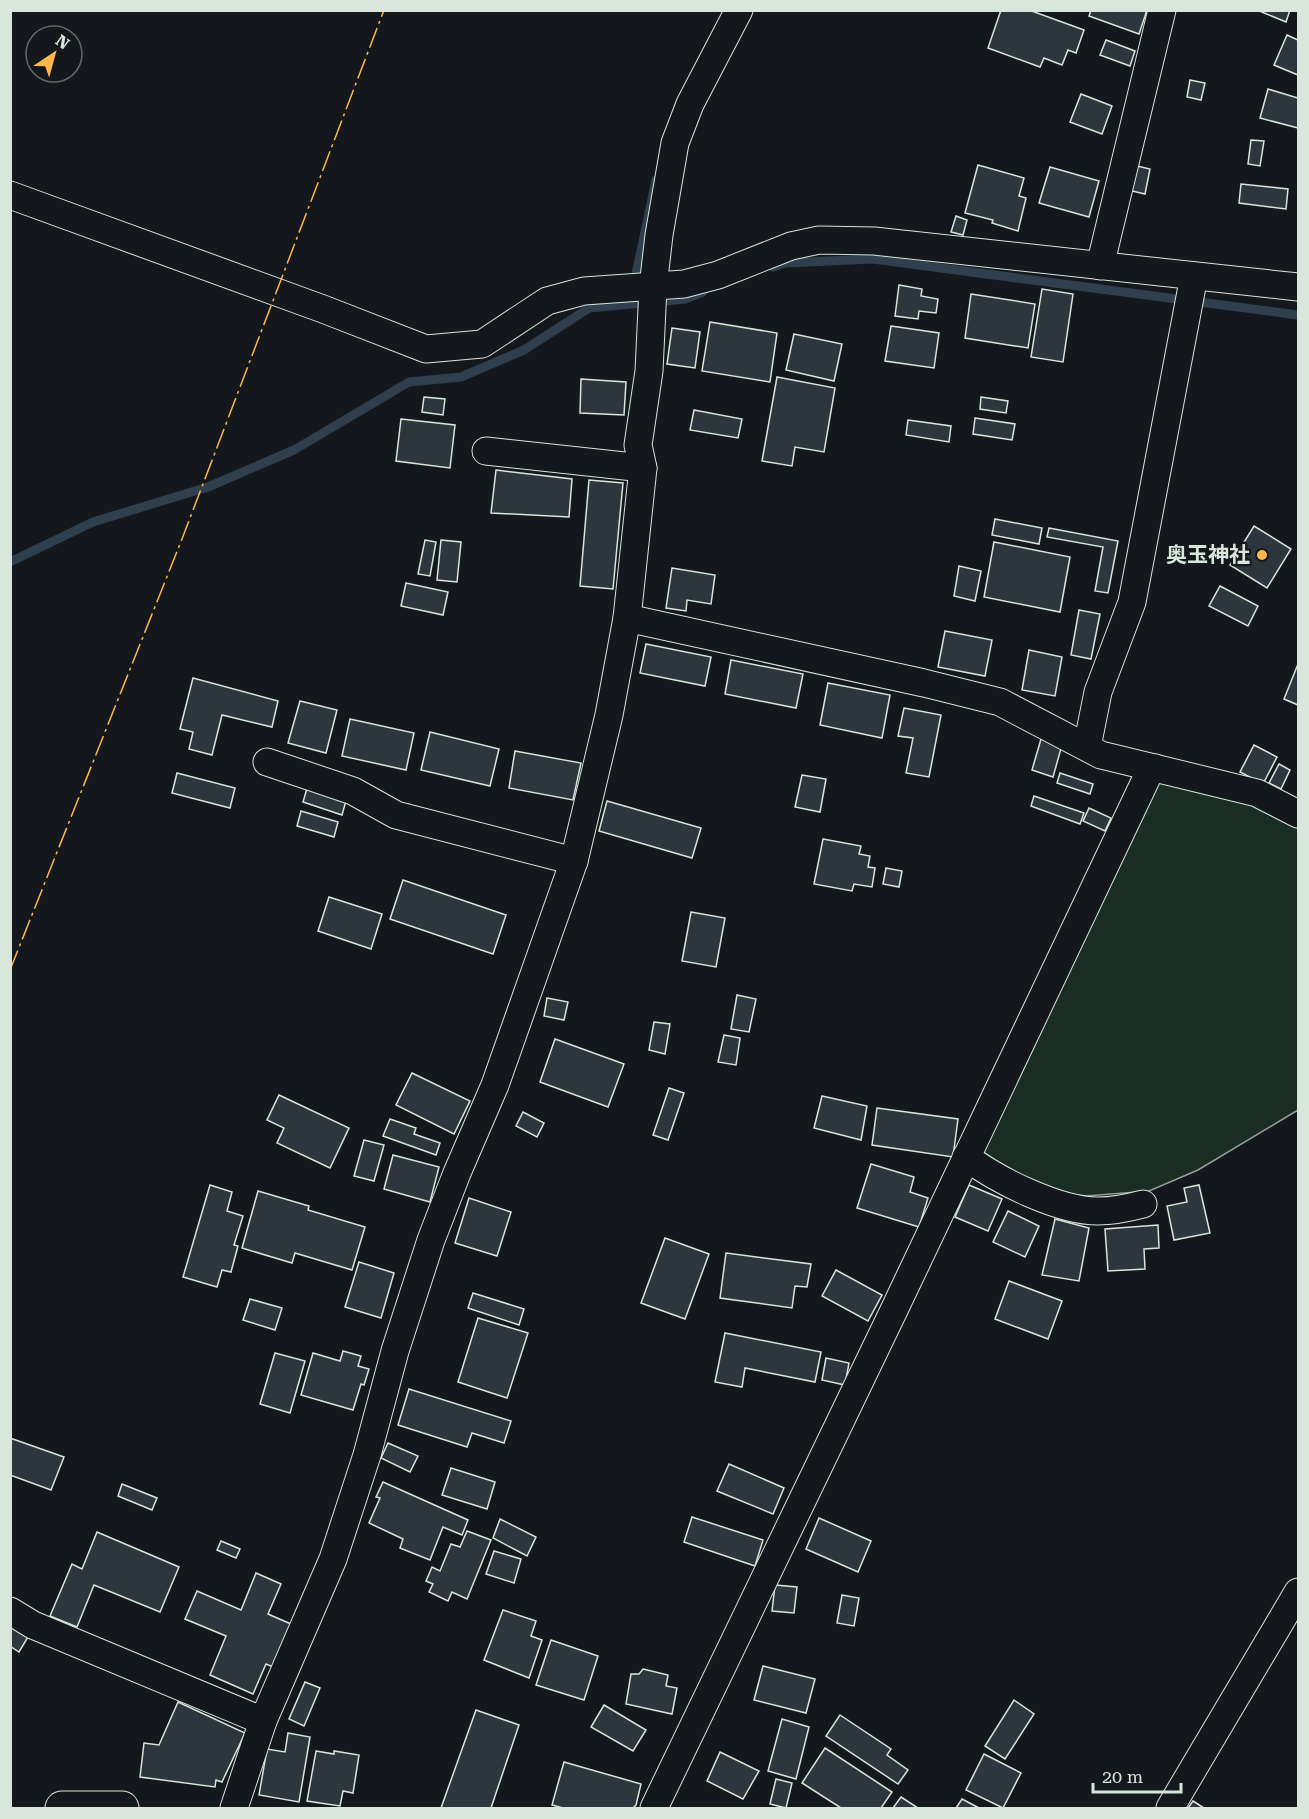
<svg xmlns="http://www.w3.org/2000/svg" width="1309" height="1819" font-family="'Roboto Serif','Noto Sans JP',serif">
<rect width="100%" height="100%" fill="#14181c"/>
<polygon fill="#1a2d24" stroke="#939e99" stroke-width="1.5" points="1156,780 1243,801 1298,825 1298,1110 1198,1170 1149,1191 1086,1196 1050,1192 1003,1165 979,1149"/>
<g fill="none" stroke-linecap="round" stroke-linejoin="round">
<g stroke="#2f3f4d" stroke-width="9">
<polyline points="773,267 785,263 873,259 1298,315"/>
<polyline points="634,284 656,180"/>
<polyline points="10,562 93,522 208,487 294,450 409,382 461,377 524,350 589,308 685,299 703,292"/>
</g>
</g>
<g fill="#2c363c" stroke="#d8e6dc" stroke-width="1.5">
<polygon points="1001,10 1029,10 1084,30 1076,53 1068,50 1062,65 1044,58 1040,67 988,48"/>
<polygon points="1091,10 1147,10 1139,34 1089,16"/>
<polygon points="1257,10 1290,10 1286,22"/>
<polygon points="1287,35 1298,40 1298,75 1274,65"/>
<polygon points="1106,40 1135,51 1130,66 1100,55"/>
<polygon points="1190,80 1205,83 1201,100 1187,97"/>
<polygon points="1268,89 1298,98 1298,128 1260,118"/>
<polygon points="1081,94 1112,106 1102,134 1070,122"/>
<polygon points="1251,140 1264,141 1260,166 1248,164"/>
<polygon points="978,165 1024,178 1019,196 1026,198 1018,231 992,223 993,220 965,213"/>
<polygon points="1133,165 1150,169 1145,194 1128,190"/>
<polygon points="1050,167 1099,181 1089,217 1039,203"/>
<polygon points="1241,184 1288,189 1286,209 1239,203"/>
<polygon points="956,216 967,220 963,235 951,232"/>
<polygon points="899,285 922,289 921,296 938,299 936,313 919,311 918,319 895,316"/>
<polygon points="1042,289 1073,294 1063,362 1031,357"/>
<polygon points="971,294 1035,304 1028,348 965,338"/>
<polygon points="710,322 777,333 770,382 702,371"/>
<polygon points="891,326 939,333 934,368 885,361"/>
<polygon points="672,328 700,332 695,368 667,364"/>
<polygon points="794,334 842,344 834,381 786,370"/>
<polygon points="777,377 835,388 824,452 795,447 792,466 762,461"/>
<polygon points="581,379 626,382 624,415 580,413"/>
<polygon points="424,397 445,399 443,415 422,412"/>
<polygon points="981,397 1008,401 1006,413 980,409"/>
<polygon points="694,410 742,419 738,438 690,430"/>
<polygon points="975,418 1015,424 1012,440 973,434"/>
<polygon points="401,419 455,425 450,468 396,461"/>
<polygon points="908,420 951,426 949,442 906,435"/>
<polygon points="496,470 572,479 569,517 491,513"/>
<polygon points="589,480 623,483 613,589 580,586"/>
<polygon points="995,519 1042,528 1039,544 992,535"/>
<polygon points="1254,526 1291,549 1267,588 1230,565"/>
<polygon points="1049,528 1118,541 1108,593 1095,591 1103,547 1047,537"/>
<polygon points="425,540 436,542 430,576 418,574"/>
<polygon points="441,540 461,542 457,582 437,580"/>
<polygon points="994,542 1070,557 1060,612 984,597"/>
<polygon points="959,566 981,571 975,601 954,596"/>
<polygon points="672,568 715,575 711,604 687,600 686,611 666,608"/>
<polygon points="406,583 448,592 443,615 401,606"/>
<polygon points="1220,586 1258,606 1248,626 1209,606"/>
<polygon points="1079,610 1100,614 1091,659 1071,655"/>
<polygon points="945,631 992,640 985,676 938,667"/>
<polygon points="646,644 711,657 705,686 640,673"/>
<polygon points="1029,650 1062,657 1055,696 1022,690"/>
<polygon points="731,660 803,674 796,708 725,694"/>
<polygon points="1298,664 1298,705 1284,699"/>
<polygon points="193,678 278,701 272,727 222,715 212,755 189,749 193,732 180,729"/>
<polygon points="828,683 890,695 882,738 820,725"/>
<polygon points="300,701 337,710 326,753 288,743"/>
<polygon points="904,708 941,715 929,777 906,773 913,738 898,736"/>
<polygon points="350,719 414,733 406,770 342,756"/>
<polygon points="430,732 499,749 490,786 421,770"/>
<polygon points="1041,739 1062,745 1053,777 1032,770"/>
<polygon points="1254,745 1277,757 1263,784 1240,772"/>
<polygon points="515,751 581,763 573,800 509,788"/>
<polygon points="1279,764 1290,770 1281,789 1269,783"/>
<polygon points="177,773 235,788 230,808 172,793"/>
<polygon points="1060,773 1093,784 1090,794 1057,783"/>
<polygon points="802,775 826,779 820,812 795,807"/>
<polygon points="308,785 347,797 342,815 303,802"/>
<polygon points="1034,796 1084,813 1080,824 1031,806"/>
<polygon points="607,801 701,828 692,858 599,831"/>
<polygon points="1089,808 1111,818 1105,831 1083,821"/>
<polygon points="301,811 338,822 334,837 297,826"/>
<polygon points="823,839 861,846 859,854 870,856 868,867 875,868 872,887 854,884 852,891 814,884"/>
<polygon points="886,868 902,871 899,887 883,884"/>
<polygon points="403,880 506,915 493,954 390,919"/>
<polygon points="329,897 382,914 371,949 318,931"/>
<polygon points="691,912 725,918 716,967 682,961"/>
<polygon points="737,995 756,999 749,1032 731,1029"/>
<polygon points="547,998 568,1002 564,1020 544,1016"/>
<polygon points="654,1022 670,1024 665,1054 649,1050"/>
<polygon points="724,1035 740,1038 736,1065 718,1062"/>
<polygon points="555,1039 624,1064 608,1107 540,1082"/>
<polygon points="412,1073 470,1101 454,1134 396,1105"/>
<polygon points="669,1088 684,1093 668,1140 653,1135"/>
<polygon points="279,1095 349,1128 330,1168 277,1143 284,1128 267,1120"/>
<polygon points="822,1096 867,1106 861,1140 814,1128"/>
<polygon points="877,1108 958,1119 953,1157 872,1145"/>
<polygon points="523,1112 544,1123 537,1137 516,1126"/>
<polygon points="390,1119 416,1128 414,1134 440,1143 436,1155 383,1136"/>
<polygon points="364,1140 384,1145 374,1181 354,1176"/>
<polygon points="393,1155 439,1167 430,1202 384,1189"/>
<polygon points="871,1164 914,1177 910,1192 928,1198 919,1227 857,1208"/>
<polygon points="210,1185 232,1192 227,1211 243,1216 234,1245 238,1246 231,1272 222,1270 217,1287 183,1277"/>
<polygon points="969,1185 1002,1199 988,1231 955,1217"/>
<polygon points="1199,1185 1210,1233 1174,1240 1167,1206 1187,1202 1184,1188"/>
<polygon points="258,1191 309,1206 308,1210 365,1227 352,1270 295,1253 292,1263 242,1248"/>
<polygon points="469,1198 511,1212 497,1256 455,1243"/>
<polygon points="1008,1211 1039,1226 1025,1257 993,1242"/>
<polygon points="1055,1219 1089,1228 1079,1281 1042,1275"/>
<polygon points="1158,1225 1159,1248 1144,1249 1145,1269 1108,1271 1105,1229"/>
<polygon points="665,1238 709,1254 685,1319 641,1303"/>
<polygon points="726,1253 811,1264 807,1287 795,1286 792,1308 720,1298"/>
<polygon points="359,1262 394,1273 381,1318 345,1307"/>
<polygon points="836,1270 882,1295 868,1321 822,1296"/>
<polygon points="1009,1281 1062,1301 1048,1339 995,1319"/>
<polygon points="473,1293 524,1309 519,1325 468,1308"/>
<polygon points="250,1299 282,1308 275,1330 243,1320"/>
<polygon points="478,1318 528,1333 507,1398 458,1382"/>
<polygon points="725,1333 821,1352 815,1382 745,1368 742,1387 715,1382"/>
<polygon points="343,1351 361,1356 358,1366 369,1369 364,1385 361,1384 353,1410 301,1395 313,1353 340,1361"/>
<polygon points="275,1353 305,1361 290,1413 260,1404"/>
<polygon points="826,1358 849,1363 845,1385 822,1380"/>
<polygon points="409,1389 511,1421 504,1443 472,1433 467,1447 398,1425"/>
<polygon points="10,1438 64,1457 51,1490 10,1475"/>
<polygon points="388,1443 418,1456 410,1472 381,1458"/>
<polygon points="729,1464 784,1488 773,1514 717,1491"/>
<polygon points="451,1468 495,1482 487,1509 442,1495"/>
<polygon points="383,1482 468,1520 462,1535 443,1527 430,1560 400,1548 403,1539 369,1523 380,1498 376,1497"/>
<polygon points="122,1484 157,1498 152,1510 118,1496"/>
<polygon points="692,1517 763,1540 755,1566 684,1542"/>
<polygon points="819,1518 871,1541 858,1572 806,1549"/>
<polygon points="500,1519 536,1537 527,1556 493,1538"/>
<polygon points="467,1531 491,1540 467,1599 452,1592 448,1601 429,1592 433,1584 426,1581 432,1567 440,1571 451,1544 460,1547"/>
<polygon points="97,1532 179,1567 160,1612 94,1585 77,1627 50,1616 72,1564 82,1569"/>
<polygon points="221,1541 240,1549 236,1558 217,1550"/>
<polygon points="494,1551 521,1559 514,1583 486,1574"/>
<polygon points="256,1573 281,1584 268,1614 291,1624 273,1667 266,1664 253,1694 210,1675 226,1636 185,1619 197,1591 241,1610"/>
<polygon points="775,1585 797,1587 794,1613 772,1611"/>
<polygon points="842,1595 859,1598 854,1626 837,1623"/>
<polygon points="503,1610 536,1621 531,1636 542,1640 529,1678 484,1660"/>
<polygon points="10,1626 28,1637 19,1652 10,1646"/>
<polygon points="551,1640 598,1656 584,1700 536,1685"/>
<polygon points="763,1666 815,1679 806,1713 754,1700"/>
<polygon points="643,1669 668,1675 666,1686 677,1688 672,1714 626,1704 631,1674 639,1674"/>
<polygon points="305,1682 320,1688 304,1726 289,1719"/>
<polygon points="1014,1700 1034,1714 1005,1759 985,1746"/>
<polygon points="178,1702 245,1733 222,1782 216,1780 215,1787 140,1777 144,1743 159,1745"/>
<polygon points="604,1705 646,1730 633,1751 591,1727"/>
<polygon points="476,1710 519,1725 491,1808 441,1808"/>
<polygon points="840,1715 891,1749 887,1755 908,1770 898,1784 826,1736"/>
<polygon points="782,1719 809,1727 796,1779 768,1771"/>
<polygon points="288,1733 310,1737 299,1802 259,1795 267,1749 285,1752"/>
<polygon points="825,1748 892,1792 881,1808 841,1808 802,1783"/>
<polygon points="316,1751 334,1754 334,1751 359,1755 353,1793 343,1791 340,1806 307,1801"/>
<polygon points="720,1752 759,1771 743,1799 707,1781"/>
<polygon points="984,1754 1021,1773 1003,1808 966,1790"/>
<polygon points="564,1762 641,1784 636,1805 633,1808 563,1808 552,1805"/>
<polygon points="776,1779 792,1783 786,1808 770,1804"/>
<polygon points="901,1797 918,1808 893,1808"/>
<polygon points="962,1799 979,1808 956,1808"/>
<polygon points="1193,1801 1204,1808 1188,1808"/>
</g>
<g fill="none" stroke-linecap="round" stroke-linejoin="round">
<defs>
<g id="street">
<polyline points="10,195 323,309 426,349 482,344 547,301 584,291 684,284 718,275 791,246 819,240 874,241 1298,287"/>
<polyline points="1100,266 1162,10"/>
<polyline points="486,451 643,468"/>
<polyline points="627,618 924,683 1000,702 1101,755 1257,793 1298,814"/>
<polyline points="1087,747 1098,692 1132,602 1194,276"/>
<polyline points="267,762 353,791 396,815 574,861"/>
<path d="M966,1157C997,1180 1058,1211 1098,1211C1113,1211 1128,1208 1143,1204"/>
<polyline points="10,1611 33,1625 263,1721"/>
<polyline points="234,1808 263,1721 333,1559 367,1455 395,1351 431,1240 457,1173 495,1085 574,861 609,715 627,618 643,468 638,445 649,371 653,287 659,235 675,143 690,104 739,10"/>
<polyline points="654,1808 895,1308 1149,773 1155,768"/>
<polyline points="1170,1808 1298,1592"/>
</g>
<polyline id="secondary" points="62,1808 122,1808"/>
</defs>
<use href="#street" stroke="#d8e6dc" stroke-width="29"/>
<use href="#secondary" stroke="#d8e6dc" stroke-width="35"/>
<use href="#street" stroke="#14181c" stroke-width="27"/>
<use href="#secondary" stroke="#14181c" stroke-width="33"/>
<polyline stroke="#ffb74d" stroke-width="1.5" stroke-dasharray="21 4.5 3 4.5" stroke-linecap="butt" points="10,970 182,539 384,10"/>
</g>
<circle fill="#ffb74d" stroke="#14181c" stroke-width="2" cx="1262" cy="555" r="6"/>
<g text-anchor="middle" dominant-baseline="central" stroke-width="4.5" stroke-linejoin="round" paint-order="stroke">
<g font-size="21" font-weight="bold" fill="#d8e6dc" stroke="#14181c" text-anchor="end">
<text x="1250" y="555">奥玉神社</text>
</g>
</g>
<rect width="1309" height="1819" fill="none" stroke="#d8e6dc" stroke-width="24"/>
<g transform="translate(54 54) rotate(36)"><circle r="28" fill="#14181c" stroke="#626a69" stroke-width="1.5"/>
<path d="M0-4.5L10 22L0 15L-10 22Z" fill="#ffb74d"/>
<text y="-9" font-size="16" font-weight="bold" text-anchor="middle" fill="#d8e6dc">N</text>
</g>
<path d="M1093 1783v9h88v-9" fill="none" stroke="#d8e6dc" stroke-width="3"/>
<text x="1102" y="1783" font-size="18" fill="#d8e6dc" stroke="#14181c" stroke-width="4.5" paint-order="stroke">20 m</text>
</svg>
